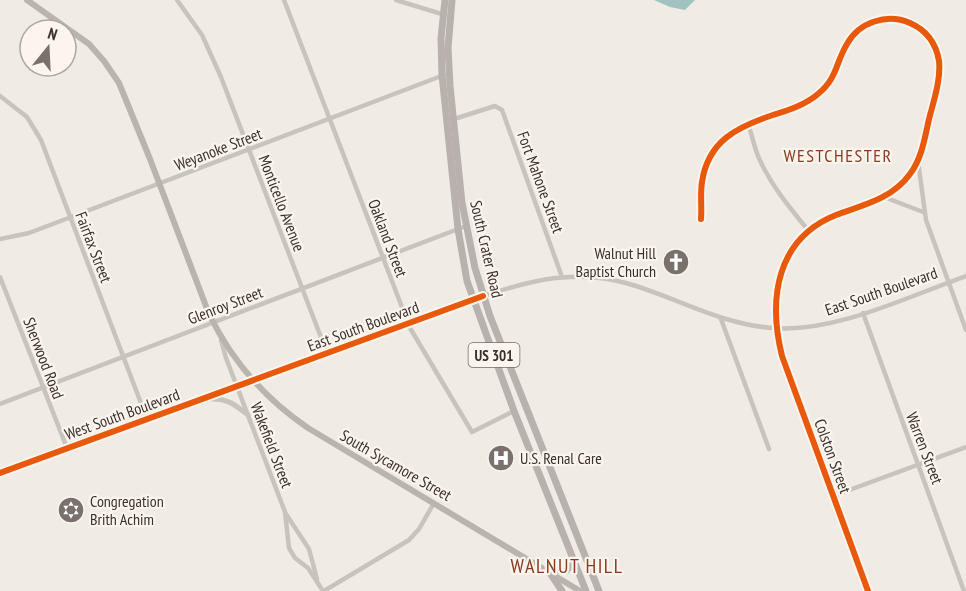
<svg xmlns="http://www.w3.org/2000/svg" width="966" height="591" font-family="'PT Sans Narrow',sans-serif">
<rect width="100%" height="100%" fill="#f0ebe5"/>
<polygon fill="#a1c2c1" points="654,0 695,0 685,10 670,7"/>
<g fill="none" stroke-linecap="round" stroke-linejoin="round">
<g stroke="#c9c3be" stroke-width="4.5">
<polyline points="177,0 202,35 221,77 327,353"/>
<polyline points="284,0 410,328 472,432 514,411"/>
<polyline points="396,0 445,15"/>
<polyline points="0,96 27,117 41,140 147,419"/>
<polyline points="451,120 495,106 502,110 562,277"/>
<path d="M748,124C752,135 754,146 758,156C770,184 789,207 808,230"/>
<polyline points="918,161 926,220 966,330"/>
<polyline points="884,197 923,212"/>
<path d="M701,219C702,207 700,194 702,182C708,141 737,127 773,115C789,110 805,105 818,94C838,77 835,64 847,44C859,22 887,13 910,23C926,30 936,43 939,61C941,79 934,100 929,119C925,137 922,158 910,174C892,199 863,205 836,215C776,239 768,299 782,356L868,591"/>
<polyline points="0,239 29,233 444,75"/>
<polyline points="0,277 67,448"/>
<path d="M483,296C532,280 574,269 626,283C676,297 721,325 774,328C835,333 909,296 966,276"/>
<polyline points="863,313 964,591"/>
<polyline points="721,319 769,449"/>
<polyline points="221,340 226,358 285,512 289,548 295,558 308,568 323,591"/>
<polyline points="0,404 466,226"/>
<polyline points="833,496 966,447"/>
<polyline points="286,514 309,549 317,579"/>
<polyline points="324,591 409,540 419,529 434,503"/>
</g>
<g stroke="#c9c3be" stroke-width="5">
<path d="M210,399C228,398 235,405 248,415"/>
<polyline points="0,473 483,296"/>
</g>
<path stroke="#bab3ae" stroke-width="6" d="M27,0L89,44L104,61L119,83L150,159L209,314C232,361 265,399 308,428L580,591"/>
<g stroke="#b8b1ad" stroke-width="7">
<polyline points="445,0 441,38 442,75 458,229 467,281 514,411 586,591"/>
<polyline points="452,0 448,48 450,86 462,203 475,268 490,316 599,591"/>
<polyline points="548,570 566,571 571,565 572,558"/>
<polyline points="548,570 562,591"/>
</g>
<defs>
<g id="cycleway">
<path d="M701,219C702,207 700,194 702,182C708,141 737,127 773,115C789,110 805,105 818,94C838,77 835,64 847,44C859,22 887,13 910,23C926,30 936,43 939,61C941,79 934,100 929,119C925,137 922,158 910,174C892,199 863,205 836,215C776,239 768,299 782,356L868,591"/>
<polyline points="0,473 483,296"/>
</g>
</defs>
<use href="#cycleway" stroke="#fbf5ee" stroke-width="10"/>
<use href="#cycleway" stroke="#e8590c" stroke-width="6"/>
</g>
<defs>
<symbol id="church-disc" viewBox="-11 -11 22 22"><circle r="9.5" fill="#7a716c" stroke="#fbf5ee"/><path d="M-1.2-6h2.4v3.5h3.3v2.4h-3.3V6h-2.4V-.1h-3.3v-2.4h3.3Z" fill="#fff"/></symbol>
<symbol id="hospital-disc" viewBox="-11 -11 22 22"><circle r="9.5" fill="#7a716c" stroke="#fbf5ee"/><path d="M-5-5h3v3.5h4V-5h3V5h-3V1.5h-4V5h-3Z" fill="#fff"/></symbol>
<symbol id="synagogue-disc" viewBox="-11 -11 22 22"><circle r="9.5" fill="#7a716c" stroke="#fbf5ee"/><path d="M0-6.5L5.6 3.2H-5.6ZM0 6.5L5.6-3.2H-5.6Z" fill="#fff"/></symbol>
</defs>
<g fill-rule="evenodd">
<use href="#church-disc" x="661" y="247" width="30" height="30"/>
<use href="#hospital-disc" x="486" y="443" width="30" height="30"/>
<use href="#synagogue-disc" x="56" y="495" width="30" height="30"/>
</g>
<g text-anchor="middle" dominant-baseline="central" stroke-width="4.5" stroke-linejoin="round" paint-order="stroke">
<rect fill="#fbf5ee" stroke="#756b66" stroke-width="1.5" x="468.5" y="343" width="51" height="24" rx="4.5"/>
<g font-size="15" font-weight="bold" fill="#3b302b">
<text x="494" y="355">US 301</text>
</g>
<g font-size="16" fill="#3b302b" stroke="#fbf5ee">
<text transform="translate(218 149) rotate(-21)">Weyanoke Street</text>
<text transform="translate(541 182) rotate(70)">Fort Mahone Street</text>
<text transform="translate(282 203) rotate(69)">Monticello Avenue</text>
<text transform="translate(388 238) rotate(69)">Oakland Street</text>
<text transform="translate(94 247) rotate(69)">Fairfax Street</text>
<text transform="translate(487 249) rotate(77)">South Crater Road</text>
<text transform="translate(881 291) rotate(-19)">East South Boulevard</text>
<text transform="translate(225 305) rotate(-21)">Glenroy Street</text>
<text transform="translate(363 326) rotate(-20)">East South Boulevard</text>
<text transform="translate(44 358) rotate(69)">Sherwood Road</text>
<text transform="translate(122 414) rotate(-20)">West South Boulevard</text>
<text transform="translate(272 445) rotate(69)">Wakefield Street</text>
<text transform="translate(925 448) rotate(69)">Warren Street</text>
<text transform="translate(833 456) rotate(70)">Colston Street</text>
<text transform="translate(396 465) rotate(30)">South Sycamore Street</text>
</g>
<g font-size="16" fill="#3b302b" stroke="#fbf5ee" text-anchor="start">
<text x="656" y="253" text-anchor="end">Walnut Hill<tspan x="656" dy="18">Baptist Church</tspan></text>
<text x="520" y="458">U.S. Renal Care</text>
<text x="90" y="501">Congregation<tspan x="90" dy="18">Brith Achim</tspan></text>
</g>
<g font-size="18" letter-spacing="1.5" fill="#8c3b22" stroke="#fbf5ee">
<text x="838" y="155">WESTCHESTER</text>
</g>
<g font-size="20" letter-spacing="1.5" fill="#8c3b22" stroke="#fbf5ee">
<text x="567" y="566">WALNUT HILL</text>
</g>
</g>
<g transform="translate(48 48) rotate(18)"><circle r="28" fill="#fbf5ee" stroke="#aea6a0" stroke-width="1.5"/>
<path d="M0-4.5L10 22L0 15L-10 22Z" fill="#7a716c"/>
<text y="-9" font-size="16" font-weight="bold" text-anchor="middle" fill="#3b302b">N</text>
</g>
</svg>
